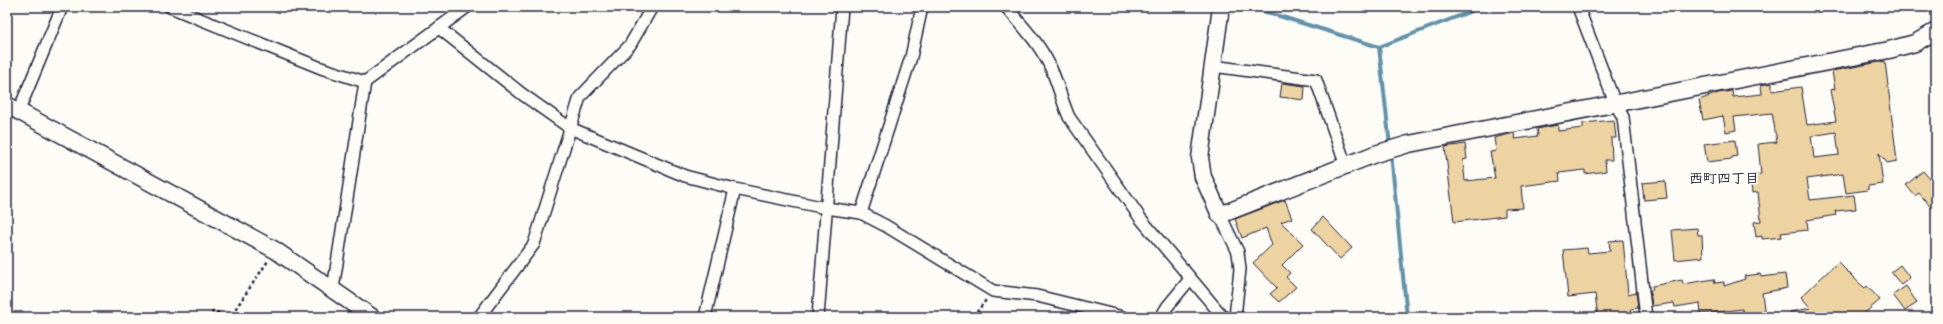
<svg xmlns="http://www.w3.org/2000/svg" width="1943" height="324" font-family="'Indie Flower','Klee One',sans-serif">
<rect width="100%" height="100%" fill="#fdfcf7"/>
<filter id="ink" filterUnits="userSpaceOnUse"><feTurbulence type="fractalNoise" baseFrequency=".025" numOctaves="2"/><feDisplacementMap in="SourceGraphic" scale="8" xChannelSelector="R" yChannelSelector="G"/><feConvolveMatrix kernelMatrix="1 2 1 2 8 2 1 2 1" color-interpolation-filters="sRGB"/></filter>
<g filter="url(#ink)">
<g fill="none" stroke-linecap="round" stroke-linejoin="round">
<g stroke="#6492a8" stroke-width="4">
<polyline points="1250,7 1379,47 1482,7"/>
<polyline points="1379,47 1390,146"/>
<polyline points="1391,153 1407,317"/>
</g>
</g>
<g fill="#eed3a2" stroke="#22223b" fill-rule="evenodd">
<path d="M1885,61L1897,161L1887,163L1879,153L1883,184L1868,186V190L1846,193L1843,174L1807,179L1810,200L1854,195L1856,209L1835,211L1836,215L1807,220L1808,230L1781,233L1782,237L1762,239V236L1756,237L1754,222L1761,221L1758,192L1752,193L1750,175L1761,174L1758,144L1777,142L1772,113L1734,117L1736,130L1726,132L1723,116L1703,120L1699,100L1718,93L1732,91L1733,97L1762,94L1761,85L1772,83V91L1801,87L1807,125L1836,121L1830,90L1835,89L1832,71ZM1836,132L1839,155L1814,158L1811,136Z"/>
<polygon points="1282,83 1305,86 1304,100 1280,97"/>
<polygon points="1614,120 1616,138 1611,138 1612,160 1605,160 1606,171 1585,174 1585,170 1559,173 1560,181 1521,186 1523,208 1505,209 1505,216 1454,222 1445,147 1465,144 1467,159 1463,160 1465,181 1495,178 1490,152 1496,151 1494,138 1514,133 1515,139 1538,136 1537,129 1558,125 1558,131 1583,128 1583,123"/>
<polygon points="1735,140 1737,156 1732,157 1732,159 1707,162 1704,144"/>
<polygon points="1923,171 1936,186 1936,213 1919,193 1915,196 1906,185"/>
<polygon points="1665,181 1667,198 1644,200 1642,183"/>
<polygon points="1285,200 1292,218 1281,222 1303,244 1282,265 1290,273 1286,277 1296,287 1279,302 1270,294 1277,288 1253,263 1272,245 1266,228 1242,238 1235,219"/>
<polygon points="1323,217 1352,248 1340,259 1312,229"/>
<polygon points="1697,228 1698,235 1702,235 1703,257 1675,260 1672,230"/>
<polygon points="1623,240 1628,294 1636,292 1638,308 1631,309 1632,312 1614,315 1615,317 1598,317 1595,294 1568,297 1563,250 1587,248 1588,253 1610,251 1609,241"/>
<polygon points="1838,262 1858,282 1865,288 1867,286 1880,300 1860,317 1790,317 1790,312 1811,308 1801,297"/>
<polygon points="1900,265 1910,278 1901,285 1891,272"/>
<polygon points="1760,274 1761,277 1785,274 1787,288 1762,293 1765,317 1743,317 1742,309 1701,314 1700,303 1675,307 1674,303 1652,306 1650,290 1653,290 1652,286 1682,280 1683,284 1714,279 1715,283 1724,282 1724,286 1745,279 1744,276"/>
<polygon points="1906,286 1917,303 1905,311 1893,295"/>
</g>
<g fill="none" stroke-linecap="round" stroke-linejoin="round">
<defs>
<g id="street">
<polyline points="170,7 321,68 365,82"/>
<path d="M1006,7C1021,24 1037,41 1048,62C1057,79 1061,99 1069,117L1141,219L1223,317"/>
<polyline points="1578,7 1615,103 1623,117 1646,317"/>
<polyline points="439,28 522,94 570,128 685,176 735,189 826,208 861,213 886,226 993,291 1037,296 1123,317"/>
<polyline points="1213,66 1316,80 1346,166"/>
<polyline points="19,110 62,7"/>
<polyline points="861,213 911,57 922,7"/>
<polyline points="1220,215 1238,252 1240,269 1235,317"/>
<polyline points="333,289 365,82 467,7"/>
<polyline points="479,317 534,244 580,97 630,45 652,7"/>
<polyline points="705,317 735,189"/>
<polyline points="818,317 842,7"/>
<polyline points="1161,317 1167,307 1190,279"/>
</g>
<g id="secondary">
<polyline points="1221,7 1200,158 1203,177 1220,215 1375,154 1409,144 1889,50 1915,43 1936,31"/>
<polyline points="7,105 275,250 372,317"/>
</g>
</defs>
<use href="#street" stroke="#22223b" stroke-width="14"/>
<use href="#secondary" stroke="#22223b" stroke-width="19"/>
<g stroke="#22223b" stroke-width="2.5" stroke-dasharray="3 3" stroke-linecap="butt">
<polyline points="207,317 214,311 230,317 268,261"/>
<polyline points="973,317 986,300"/>
</g>
<use href="#street" stroke="#fdfcf7" stroke-width="11"/>
<use href="#secondary" stroke="#fdfcf7" stroke-width="16"/>
</g>
</g>
<g text-anchor="middle" dominant-baseline="central" stroke-width="3.5" stroke-linejoin="round" paint-order="stroke">
<g font-size="14" font-weight="bold" fill="#22223b" stroke="#fdfcf7">
<text x="1724" y="179">西町四丁目</text>
</g>
</g>
<rect width="1943" height="324" fill="none" stroke="#fdfcf7" stroke-width="24"/>
<rect x="12" y="12" width="1919" height="300" fill="none" stroke="#22223b" stroke-width="1.5" filter="url(#ink)"/>
</svg>
